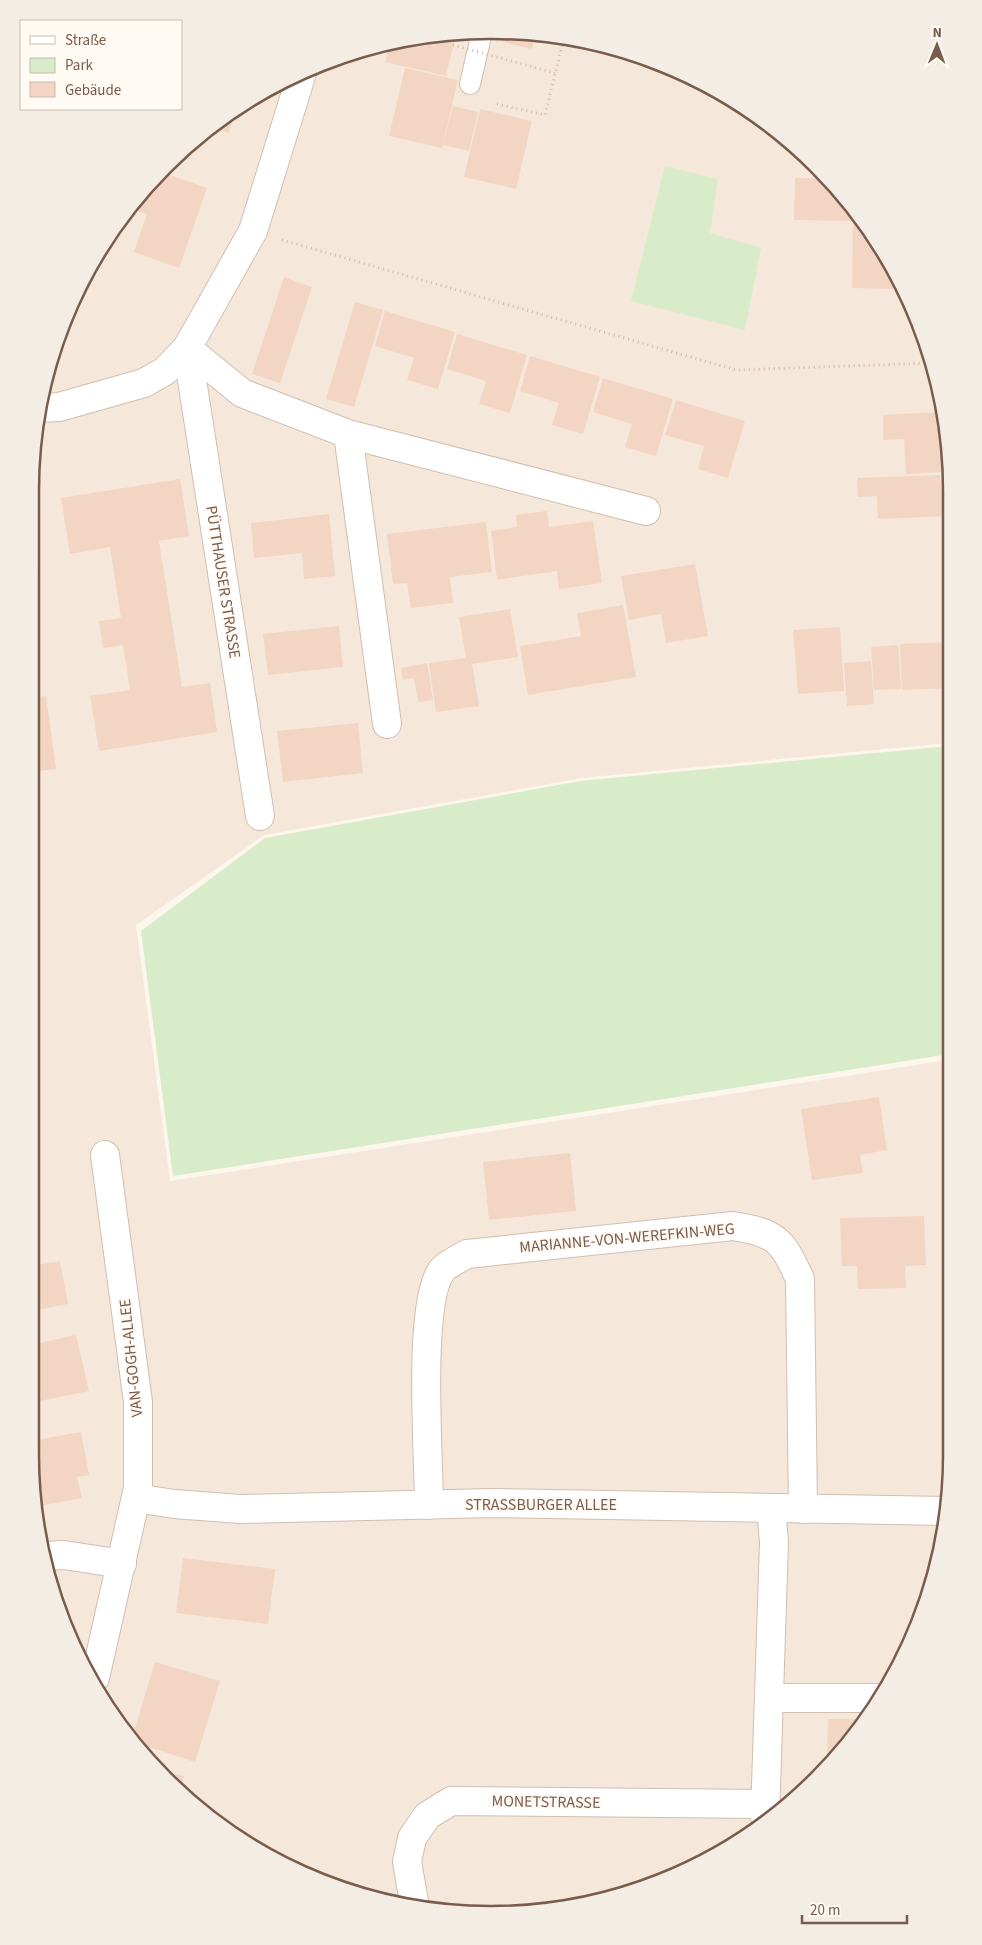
<svg xmlns="http://www.w3.org/2000/svg" width="982" height="1945" font-family="'Source Sans 3',sans-serif">
<rect width="100%" height="100%" fill="#fdf6ec"/>
<polygon fill="#f5e8da" points="521,31 610,46 695,77 795,144 857,211 917,314 948,431 949,743 582,778 264,835 136,925 170,1181 949,1060 951,1484 936,1573 905,1658 817,1780 695,1868 551,1911 401,1906 260,1853 187,1800 125,1735 55,1602 30,1454 31,461 46,372 77,287 125,211 187,145 260,92 343,55 431,34"/>
<g fill="#d8ecc9">
<polygon points="665,166 718,179 710,233 761,248 745,330 631,301"/>
<polygon points="949,746 950,1054 173,1176 141,931 265,838 580,781"/>
</g>
<g fill="#f3d5c3">
<polygon points="506,31 536,33 532,49 503,42"/>
<polygon points="456,33 446,76 385,62 390,44 431,34"/>
<polygon points="405,68 458,80 442,148 389,136"/>
<polygon points="453,106 478,112 469,151 443,145"/>
<polygon points="236,109 229,133 212,127"/>
<polygon points="480,109 532,121 516,189 464,177"/>
<polygon points="161,172 207,188 179,268 134,252 147,214 128,208"/>
<polygon points="795,178 827,179 857,211 902,289 852,288 853,221 794,220"/>
<polygon points="284,277 312,287 280,383 252,374"/>
<polygon points="355,302 383,310 354,407 326,399"/>
<polygon points="385,311 455,332 438,389 407,380 414,358 375,346"/>
<polygon points="457,334 527,355 510,413 479,404 486,381 447,369"/>
<polygon points="530,356 600,377 583,434 552,425 559,403 520,391"/>
<polygon points="603,378 673,399 656,456 625,447 632,424 593,412"/>
<polygon points="676,400 745,421 728,478 698,469 704,446 665,435"/>
<polygon points="939,412 942,472 906,474 904,439 883,440 883,415"/>
<polygon points="940,475 941,487 948,487 948,516 878,519 877,496 858,497 857,478"/>
<polygon points="180,479 189,536 159,541 182,687 210,683 217,732 99,751 90,696 130,690 123,645 103,648 99,621 121,618 110,547 70,554 61,498"/>
<polygon points="547,511 549,527 593,521 602,583 559,589 557,571 497,580 491,531 517,527 516,515"/>
<polygon points="329,514 335,576 304,579 302,553 254,558 251,523"/>
<polygon points="486,522 492,572 450,577 453,603 411,608 407,583 393,584 387,534"/>
<polygon points="695,564 708,636 666,643 661,614 629,620 621,576"/>
<polygon points="31,595 39,648 31,650"/>
<polygon points="623,605 636,677 528,695 520,646 581,636 577,613"/>
<polygon points="510,609 518,657 472,664 479,706 436,712 429,663 466,658 459,617"/>
<polygon points="339,626 343,667 268,675 263,634"/>
<polygon points="840,627 844,691 798,694 793,630"/>
<polygon points="949,642 949,688 902,690 900,644"/>
<polygon points="898,645 901,689 874,690 871,647"/>
<polygon points="871,661 874,704 847,706 844,663"/>
<polygon points="427,663 433,700 418,702 414,678 403,680 401,668"/>
<polygon points="46,696 56,769 31,772 31,698"/>
<polygon points="358,723 363,773 283,782 277,731"/>
<polygon points="879,1097 887,1150 860,1155 863,1173 812,1180 801,1109"/>
<polygon points="570,1153 576,1211 489,1220 483,1162"/>
<polygon points="924,1216 926,1265 905,1266 906,1288 858,1289 857,1266 842,1266 840,1218"/>
<polygon points="35,1247 38,1265 60,1261 68,1304 30,1311 30,1248"/>
<polygon points="76,1335 89,1391 30,1403 30,1345"/>
<polygon points="81,1432 89,1475 77,1477 82,1498 39,1506 30,1441"/>
<polygon points="183,1558 275,1569 268,1624 176,1613"/>
<polygon points="155,1662 220,1681 195,1762 131,1741"/>
<polygon points="828,1719 860,1719 827,1766"/>
<polygon points="159,1770 184,1776 181,1794"/>
</g>
<g fill="none" stroke-linecap="round" stroke-linejoin="round">
<defs>
<polyline id="lane" points="470,84 482,32"/>
<g id="street">
<polyline points="187,348 242,393 348,434 646,511"/>
<polyline points="187,348 260,816"/>
<polyline points="40,408 59,407 144,383 165,371 187,348 253,231 302,73"/>
<polyline points="348,434 387,724"/>
<polyline points="136,1498 174,1504 240,1509 492,1503 947,1511"/>
<path d="M429,1505C429,1458 417,1303 442,1270C447,1264 460,1258 467,1254L733,1226C777,1233 782,1240 800,1279L803,1509"/>
<polyline points="47,1556 64,1555 122,1564"/>
<polyline points="95,1678 138,1488 138,1402 105,1155"/>
<polyline points="769,1698 876,1698"/>
<polyline points="765,1817 774,1542 771,1508"/>
<polyline points="415,1907 407,1862 412,1838 427,1816 451,1801 766,1804"/>
</g>
</defs>
<use href="#lane" stroke="#d1beb0" stroke-width="22"/>
<use href="#street" stroke="#d1beb0" stroke-width="30"/>
<g stroke="#d9b8a5" stroke-width="3" stroke-dasharray="1 4" stroke-linecap="butt">
<polyline points="497,104 545,115 564,38"/>
<polyline points="282,240 736,370 930,363"/>
</g>
<use href="#lane" stroke="#fff" stroke-width="20"/>
<use href="#street" stroke="#fff" stroke-width="28"/>
<polyline stroke="#d9b8a5" stroke-width="3" stroke-dasharray="1 4" stroke-linecap="butt" points="453,45 555,73"/>
</g>
<g text-anchor="middle" dominant-baseline="central" stroke-width="4" stroke-linejoin="round" paint-order="stroke">
<g font-size="16" fill="#7a5c4d" stroke="#fffaf3">
<text transform="translate(223 582) rotate(81)">PÜTTHAUSER STRASSE</text>
<text transform="translate(627 1238) rotate(-5)">MARIANNE-VON-WEREFKIN-WEG</text>
<text transform="translate(131 1358) rotate(-96)">VAN-GOGH-ALLEE</text>
<text x="541" y="1505">STRASSBURGER ALLEE</text>
<text transform="translate(546 1802) rotate(1)">MONETSTRASSE</text>
</g>
</g>
<path d="M0 0H982V1945H0ZM491 39H491A452 452 0 0 1 943 491V1454A452 452 0 0 1 491 1906H491A452 452 0 0 1 39 1454V491A452 452 0 0 1 491 39Z" fill="#f4ede6" fill-rule="evenodd"/>
<path fill="none" stroke="#7a5c4d" stroke-width="2.5" d="M491 39H491A452 452 0 0 1 943 491V1454A452 452 0 0 1 491 1906H491A452 452 0 0 1 39 1454V491A452 452 0 0 1 491 39Z"/>
<rect x="20" y="20" width="162" height="90" fill="#fffaf3" stroke="#cabbb1"/>
<rect x="30" y="36" width="25" height="8" fill="#ffffff" stroke="#cabbb1"/>
<text x="65" y="45" font-size="15" fill="#7a5c4d">Straße</text>
<rect x="30" y="58" width="25" height="15" fill="#d8ecc9" stroke="#cabbb1"/>
<text x="65" y="70" font-size="15" fill="#7a5c4d">Park</text>
<rect x="30" y="82" width="25" height="15" fill="#f3d5c3" stroke="#cabbb1"/>
<text x="65" y="95" font-size="15" fill="#7a5c4d">Gebäude</text>
<g transform="translate(937 45) rotate(1)" stroke="#fffaf3" stroke-width="4" paint-order="stroke">
<path d="M0-4L9 19L0 12L-9 19Z" fill="#7a5c4d"/>
<text y="-8" font-size="14" font-weight="bold" text-anchor="middle" fill="#7a5c4d">N</text>
</g>
<path d="M802 1915v8h105v-8" fill="none" stroke="#7a5c4d" stroke-width="2.5"/>
<text x="810" y="1915" font-size="15" fill="#7a5c4d" stroke="#fffaf3" stroke-width="4" paint-order="stroke">20 m</text>
</svg>
